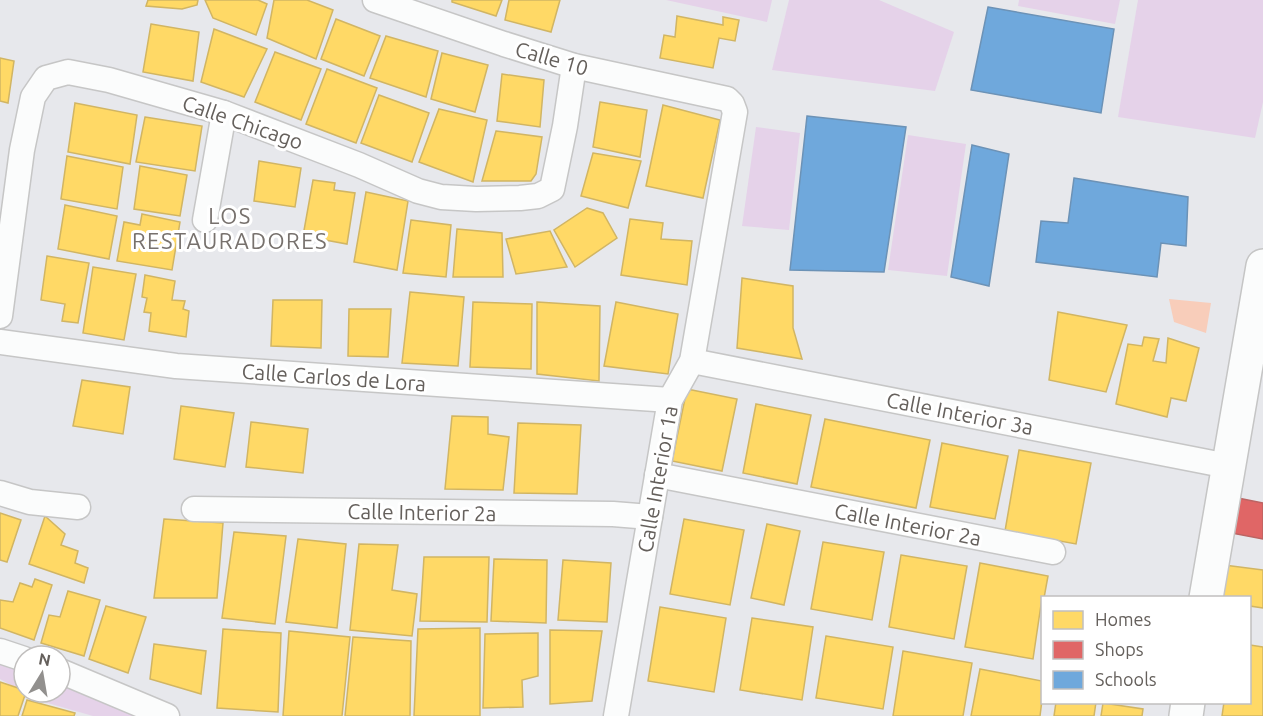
<svg xmlns="http://www.w3.org/2000/svg" width="1263" height="716" font-family="Ubuntu,sans-serif">
<rect width="100%" height="100%" fill="#e7e8ec"/>
<g fill="#e5d2e9">
<polygon points="666,0 772,0 767,22"/>
<polygon points="789,0 879,0 954,32 935,91 772,70"/>
<polygon points="1019,0 1120,0 1115,24 1018,6"/>
<polygon points="1138,0 1263,0 1263,102 1255,138 1118,117"/>
<polygon points="756,127 800,133 789,230 742,226"/>
<polygon points="908,135 966,144 947,276 888,270"/>
<polygon points="0,652 24,659 24,692 60,692 60,676 169,716 93,716 37,700 0,679"/>
</g>
<polygon fill="#f8cdba" points="1169,299 1211,303 1206,333 1174,322"/>
<g fill="#ffd966" stroke="#d1b563" stroke-width="1.5">
<polygon points="148,0 198,0 197,5 182,9 146,6"/>
<polygon points="205,0 258,0 267,4 256,35 213,18"/>
<polygon points="274,0 307,0 333,10 316,59 267,38"/>
<polygon points="452,0 502,0 496,16 452,2"/>
<polygon points="509,0 560,0 551,32 505,20"/>
<polygon points="677,16 723,25 723,17 739,20 735,41 719,38 713,68 660,58 664,35 675,37"/>
<polygon points="336,19 380,36 364,76 321,59"/>
<polygon points="151,24 199,32 193,81 143,72"/>
<polygon points="214,29 267,49 244,97 201,82"/>
<polygon points="386,36 438,51 426,97 370,78"/>
<polygon points="275,52 321,69 301,120 255,102"/>
<polygon points="442,53 488,65 475,112 431,99"/>
<polygon points="0,58 14,61 8,103 0,101"/>
<polygon points="327,69 377,88 356,143 306,124"/>
<polygon points="502,74 544,80 540,127 497,121"/>
<polygon points="379,95 429,113 412,162 361,143"/>
<polygon points="600,102 647,110 640,157 593,147"/>
<polygon points="75,103 137,115 130,164 68,152"/>
<polygon points="663,105 720,120 703,198 646,186"/>
<polygon points="439,109 487,120 473,182 419,162"/>
<polygon points="145,117 202,126 195,171 136,162"/>
<polygon points="496,131 542,137 536,174 531,181 482,181"/>
<polygon points="593,153 641,161 628,208 581,196"/>
<polygon points="67,156 123,167 117,209 61,199"/>
<polygon points="259,161 301,168 295,207 254,201"/>
<polygon points="140,166 187,175 180,216 134,209"/>
<polygon points="313,180 335,183 334,190 355,193 347,244 303,236"/>
<polygon points="366,192 408,201 397,270 354,262"/>
<polygon points="65,205 117,216 109,259 58,249"/>
<polygon points="587,208 603,213 617,238 575,267 554,230"/>
<polygon points="142,214 180,222 172,270 117,261 124,222 140,225"/>
<polygon points="630,219 663,223 661,239 692,241 687,285 621,275"/>
<polygon points="411,220 451,225 446,277 403,273"/>
<polygon points="457,229 502,233 503,277 453,277"/>
<polygon points="550,231 567,267 516,274 506,239"/>
<polygon points="47,256 89,263 78,323 62,321 65,304 41,300"/>
<polygon points="93,267 136,274 124,340 83,333"/>
<polygon points="145,275 175,281 172,300 185,301 183,309 189,311 186,337 149,331 151,313 144,312 147,298 142,297"/>
<polygon points="742,278 793,286 793,328 802,359 737,348"/>
<polygon points="410,292 464,297 458,366 402,363"/>
<polygon points="273,300 322,300 321,348 271,346"/>
<polygon points="473,302 532,304 531,369 470,367"/>
<polygon points="537,302 600,306 599,381 537,374"/>
<polygon points="616,302 678,314 668,374 604,366"/>
<polygon points="349,309 391,309 388,357 348,356"/>
<polygon points="1058,312 1127,325 1106,392 1049,380"/>
<polygon points="1144,337 1159,339 1153,361 1166,363 1168,338 1199,348 1186,401 1171,398 1167,417 1116,404 1128,344 1142,346"/>
<polygon points="82,380 130,387 123,434 73,426"/>
<polygon points="687,389 737,399 722,471 672,461"/>
<polygon points="756,404 811,415 797,484 743,473"/>
<polygon points="181,406 234,413 225,467 174,459"/>
<polygon points="452,416 488,417 488,434 509,437 503,490 445,489"/>
<polygon points="825,419 930,440 916,508 811,487"/>
<polygon points="251,422 308,429 303,473 246,467"/>
<polygon points="518,423 581,425 577,494 514,493"/>
<polygon points="942,443 1008,456 995,519 930,507"/>
<polygon points="1019,450 1091,463 1076,544 1005,531"/>
<polygon points="0,513 21,520 7,562 0,560"/>
<polygon points="45,516 65,534 61,545 78,551 75,563 88,568 84,583 29,564"/>
<polygon points="164,519 223,523 217,598 154,598"/>
<polygon points="684,519 744,530 730,605 670,594"/>
<polygon points="767,524 800,531 784,605 751,598"/>
<polygon points="234,532 286,536 275,624 222,618"/>
<polygon points="298,539 346,544 337,628 286,622"/>
<polygon points="823,542 884,552 872,620 811,609"/>
<polygon points="359,544 398,545 392,590 417,594 412,636 350,630"/>
<polygon points="901,555 967,566 954,639 889,627"/>
<polygon points="424,557 489,557 487,622 420,621"/>
<polygon points="494,559 547,560 546,623 491,621"/>
<polygon points="563,560 611,563 607,622 558,620"/>
<polygon points="980,563 1048,576 1044,598 1042,598 1033,659 965,647"/>
<polygon points="1224,565 1263,570 1263,608 1250,606 1250,598 1220,598"/>
<polygon points="35,579 52,585 34,640 0,628 0,600 13,602 20,583 32,587"/>
<polygon points="68,591 100,600 84,656 41,643 49,615 60,617"/>
<polygon points="106,606 146,617 128,673 89,659"/>
<polygon points="660,607 726,618 714,692 648,681"/>
<polygon points="752,618 813,627 802,700 740,690"/>
<polygon points="480,628 480,716 414,716 418,629"/>
<polygon points="223,629 281,633 278,712 217,708"/>
<polygon points="550,630 602,631 592,701 550,704"/>
<polygon points="289,631 350,637 342,716 283,716"/>
<polygon points="538,633 538,676 522,680 523,707 483,708 485,634"/>
<polygon points="826,636 893,647 883,709 816,698"/>
<polygon points="353,637 411,641 410,716 345,716"/>
<polygon points="154,644 206,651 201,694 150,679"/>
<polygon points="1250,645 1263,647 1263,716 1222,716 1224,702 1250,702"/>
<polygon points="903,651 972,663 963,716 893,716"/>
<polygon points="980,669 1042,681 1042,700 1040,716 971,716"/>
<polygon points="0,682 24,690 26,692 18,716 0,716"/>
<polygon points="27,700 75,713 74,716 22,716"/>
<polygon points="1056,702 1096,702 1094,716 1054,716"/>
<polygon points="1103,703 1143,709 1142,716 1101,716"/>
</g>
<polygon fill="#e06666" stroke="#bb6463" stroke-width="1.5" points="1233,497 1263,503 1263,539 1226,532"/>
<g fill="#6fa8dc" stroke="#6c92b6" stroke-width="1.5">
<polygon points="988,7 1114,29 1101,113 971,90"/>
<polygon points="807,116 906,127 884,272 790,270"/>
<polygon points="972,145 1009,154 989,286 951,277"/>
<polygon points="1074,178 1188,197 1186,246 1161,243 1157,277 1036,262 1041,221 1068,223"/>
</g>
<g fill="none" stroke-linecap="round" stroke-linejoin="round">
<defs>
<g id="street">
<polyline points="375,0 504,44 574,66 727,99 732,104 735,112 692,361 670,400 616,716"/>
<polyline points="205,220 224,113"/>
<polyline points="0,316 22,150 33,97 46,78 68,72 109,80 224,113 359,165 418,191 441,197 476,199 520,198 538,196 552,189 565,126 574,66"/>
<polyline points="0,342 176,366 670,400"/>
<polyline points="692,361 1228,466"/>
<polyline points="657,475 1053,552"/>
<polyline points="0,493 30,502 78,507"/>
<polyline points="194,509 613,514 650,517"/>
<polyline points="0,651 24,659"/>
<polyline points="60,671 167,716"/>
</g>
<g id="secondary">
<polyline points="1206,598 1263,266"/>
<polyline points="1186,716 1188,702"/>
</g>
</defs>
<use href="#street" stroke="#c6c6c6" stroke-width="27"/>
<use href="#secondary" stroke="#c5c5c5" stroke-width="36"/>
<use href="#street" stroke="#fbfcfc" stroke-width="24"/>
<use href="#secondary" stroke="#fbfcfc" stroke-width="33"/>
</g>
<g text-anchor="middle" dominant-baseline="central" stroke-width="6" stroke-linejoin="round" paint-order="stroke">
<g font-size="21" fill="#65605c" stroke="#fff">
<text transform="translate(552 58) rotate(16)">Calle 10</text>
<text transform="translate(243 122) rotate(19)">Calle Chicago</text>
<text transform="translate(334 377) rotate(4)">Calle Carlos de Lora</text>
<text transform="translate(960 413) rotate(11)">Calle Interior 3a</text>
<text transform="translate(657 479) rotate(-80)">Calle Interior 1a</text>
<text transform="translate(422 512) rotate(1)">Calle Interior 2a</text>
<text transform="translate(908 524) rotate(11)">Calle Interior 2a</text>
</g>
<g font-size="22" letter-spacing="1.5" fill="#77716d" stroke="#fff">
<text x="230" y="215">LOS<tspan x="230" dy="25">RESTAURADORES</tspan></text>
</g>
</g>
<rect x="1041" y="596" width="210" height="108" fill="#ffffff" stroke="#c1bfbe" stroke-width="1.5"/>
<rect x="1053" y="611" width="30" height="18" fill="#ffd966" stroke="#c1bfbe" stroke-width="1.5"/>
<text x="1095" y="626" font-size="18" fill="#65605c">Homes</text>
<rect x="1053" y="641" width="30" height="18" fill="#e06666" stroke="#c1bfbe" stroke-width="1.5"/>
<text x="1095" y="656" font-size="18" fill="#65605c">Shops</text>
<rect x="1053" y="671" width="30" height="18" fill="#6fa8dc" stroke="#c1bfbe" stroke-width="1.5"/>
<text x="1095" y="686" font-size="18" fill="#65605c">Schools</text>
<g transform="translate(42 674) rotate(11)"><circle r="28" fill="#ffffff" stroke="#c1bfbe" stroke-width="1.5"/>
<path d="M0-4.5L10 22L0 15L-10 22Z" fill="#92908e"/>
<text y="-9" font-size="16" font-weight="bold" text-anchor="middle" fill="#65605c">N</text>
</g>
</svg>
